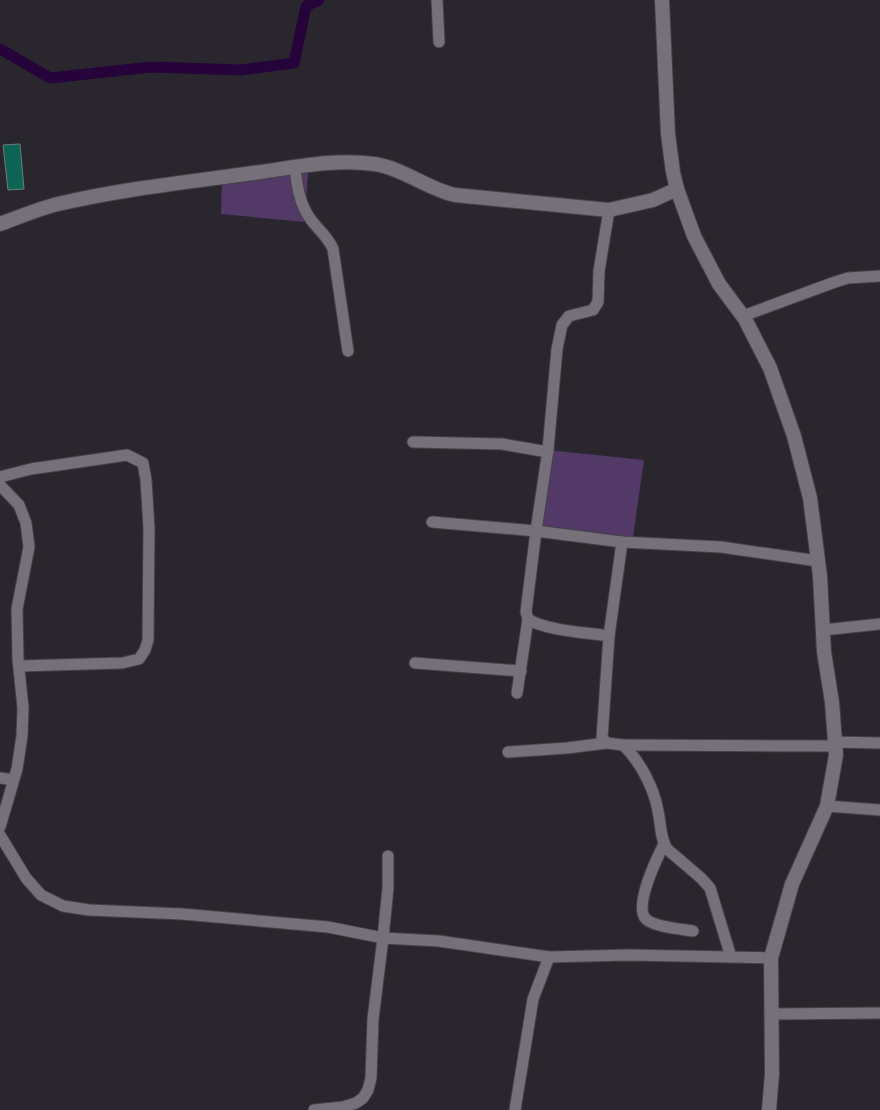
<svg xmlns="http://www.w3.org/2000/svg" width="880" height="1110" font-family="'Space Grotesk',sans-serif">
<rect width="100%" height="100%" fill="#2a262e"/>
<g fill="#523967">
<polygon points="309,164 304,222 221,214 222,177"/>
<polygon points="548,450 644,460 633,537 537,526"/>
</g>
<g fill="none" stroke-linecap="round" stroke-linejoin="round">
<polyline stroke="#26033b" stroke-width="11" points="0,49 50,78 151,67 241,70 294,63 306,6 319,0"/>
</g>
<polygon fill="#0d6454" stroke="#717c79" points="20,144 24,189 8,190 3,145"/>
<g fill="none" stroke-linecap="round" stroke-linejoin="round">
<defs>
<g id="minor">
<polyline points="437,0 439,42"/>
<path d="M295,168C297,185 299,202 309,217C316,228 328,236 333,249L348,351"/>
<polyline points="609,210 599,271 598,302 593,310 569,316 562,325 557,349 548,450 536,531 622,542 721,547 818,561"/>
<polyline points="743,316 835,282 848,278 880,276"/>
<polyline points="413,442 502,444 548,452"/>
<polyline points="0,477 31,469 127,455 143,463 146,480 149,528 148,640 145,650 139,659 122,663 19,666"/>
<polyline points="0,485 19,505 26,523 29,547 17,609 18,659 23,708 22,736 17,769 0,827"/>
<path d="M432,522L536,531L526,612L528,619C543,630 589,633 609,636L602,738L607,743L623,745C640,761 654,788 658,811C661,824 660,838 667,849L701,878L710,888L731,957L771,958"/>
<polyline points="823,630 880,624"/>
<polyline points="609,636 622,542"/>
<polyline points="415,663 521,671"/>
<polyline points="517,693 528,619"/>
<polyline points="835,742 880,743"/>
<polyline points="623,745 835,746"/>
<polyline points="508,752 567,748 607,743"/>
<polyline points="0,778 13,780"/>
<polyline points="827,806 880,810"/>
<polyline points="0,835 26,878 41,895 63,906 89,910 182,914 328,927 383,938 373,1019 371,1078 368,1090 363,1098 356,1103 343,1107 314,1110"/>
<path d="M664,844C657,858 632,909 647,920C656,927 681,929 693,931"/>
<polyline points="388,856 388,888 383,938 439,941 549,957 628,955 731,957"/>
<polyline points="771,1014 880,1013"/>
<polyline points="515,1110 533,999 549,957"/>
</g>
<g id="tertiary">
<polyline points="677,189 694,236 719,284 745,319 770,368 794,436 810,498 820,576 824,652 832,702 836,755 827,806 792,884 771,958 772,1074 769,1110"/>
<path d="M0,224C19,217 38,209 58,204C122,189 188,182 253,173C293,168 333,158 374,164C403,168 427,189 455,195L609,210L653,200L677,189L673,172L668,134L662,0"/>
</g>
</defs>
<use href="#minor" stroke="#444147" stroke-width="13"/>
<use href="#tertiary" stroke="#444147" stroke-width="16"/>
<use href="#minor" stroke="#757079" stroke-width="11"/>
<use href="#tertiary" stroke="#757079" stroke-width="14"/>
</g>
</svg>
